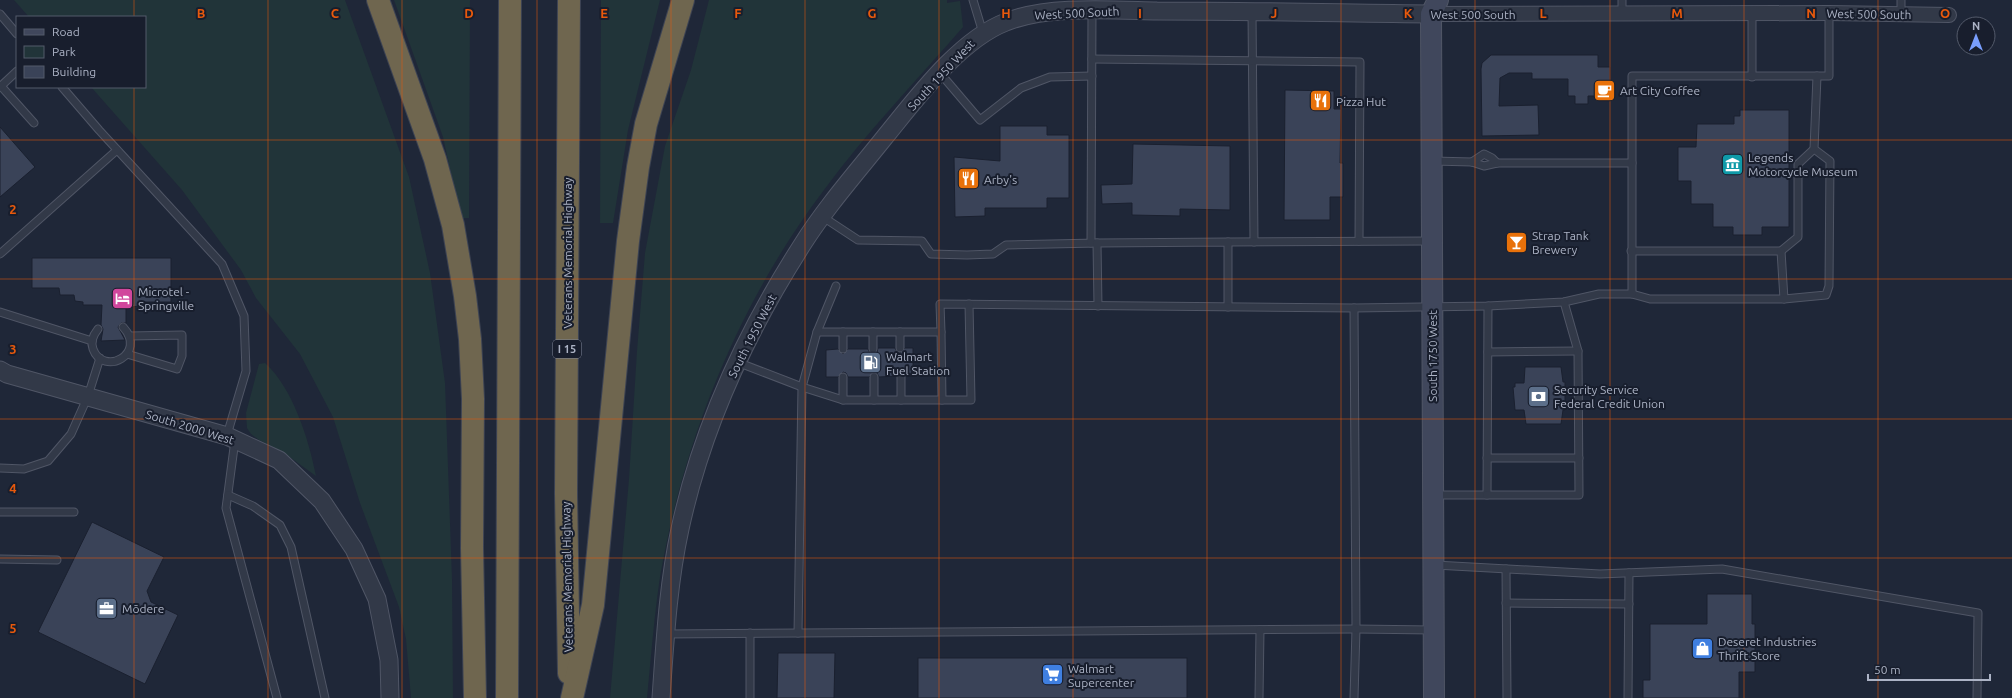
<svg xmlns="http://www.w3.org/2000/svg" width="2012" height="698" font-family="Ubuntu,sans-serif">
<rect width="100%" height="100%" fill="#1f2738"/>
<g fill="#213439">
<polygon points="14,0 345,0 409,177 430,273 445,383 452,579 453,698 411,698 406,639 399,607 360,503 333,417 300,354 256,298 241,270 182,190 91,87 145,87 145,17 29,17"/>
<polygon points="394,0 470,0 469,218 461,218 443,137"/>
<polygon points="601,0 660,0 628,130 613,223 600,223"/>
<path d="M709,0H947V3L960,1L963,27C916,81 866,133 824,190C739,302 684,438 660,577C654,617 651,658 647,698H610L629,479L637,351L645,253L665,146L691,70Z"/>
<path d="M265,363C293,388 309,440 316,476L284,453L259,440L251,434L247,428L246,413L259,364Z"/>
</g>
<g fill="#3a4358" stroke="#1a202f">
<polygon points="1491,55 1598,55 1598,67 1610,67 1610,96 1588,96 1588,104 1575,104 1575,96 1568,96 1568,79 1532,79 1532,73 1509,73 1500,78 1499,106 1538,105 1539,135 1482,136 1481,69 1482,63"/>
<polygon points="1285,90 1334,91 1334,109 1341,109 1340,163 1343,163 1343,197 1330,197 1330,220 1284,220"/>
<polygon points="1740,110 1789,110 1789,227 1762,227 1762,235 1733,235 1733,227 1713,227 1713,204 1691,204 1691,181 1678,181 1678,147 1696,147 1697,124 1734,124 1734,116 1740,116"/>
<polygon points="1000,126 1047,126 1047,135 1069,135 1069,198 1047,198 1047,208 985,208 985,216 955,217 954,157 1000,161"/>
<polygon points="0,127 35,167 0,197"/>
<polygon points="1133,144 1230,146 1230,210 1180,209 1180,216 1132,215 1132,203 1102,204 1101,185 1132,184"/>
<polygon points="32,258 171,258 171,302 145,302 144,305 126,308 126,323 121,323 118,327 125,340 101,341 103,329 101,325 102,305 83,305 83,302 75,301 74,295 60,295 59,288 32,288"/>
<polygon points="878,348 895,348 897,352 900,353 905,348 913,348 913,376 906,376 904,372 901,371 896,376 879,377 877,373 874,372 869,377 848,377 846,373 843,372 838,377 826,377 826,350 838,349 843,354 848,349 868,349 870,353 873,354 877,352"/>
<polygon points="1525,367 1561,367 1563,382 1565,382 1565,410 1563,410 1561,424 1526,424 1524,410 1515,410 1513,387 1515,387 1515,383 1524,383"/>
<polygon points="92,522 164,557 147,591 151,602 178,615 145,684 38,632"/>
<polygon points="1707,594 1752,594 1752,624 1755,624 1755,672 1739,672 1739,698 1643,698 1643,680 1650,680 1650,624 1707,624"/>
<polygon points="778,653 835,653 834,698 777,698"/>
<rect x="918" y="658" width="269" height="40"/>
</g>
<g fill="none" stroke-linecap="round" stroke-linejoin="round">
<defs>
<g id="service">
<polyline points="973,0 983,33"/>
<polyline points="1622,0 1622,14"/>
<polyline points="1252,12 1254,242"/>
<polyline points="1752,13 1752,77"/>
<polyline points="0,14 17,34"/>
<polyline points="1901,14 1901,0"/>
<polyline points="1092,59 1360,62 1359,241"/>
<polyline points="940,73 980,120 1021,88 1050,77 1092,76"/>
<polyline points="1,86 34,123"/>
<polyline points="0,87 17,71"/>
<polyline points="62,87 99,130 222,264 244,316 246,371 227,435"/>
<polyline points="1433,161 1472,162 1484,166 1497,163 1632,163"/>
<polyline points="1472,162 1484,154 1492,158 1497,163"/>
<polyline points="823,217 858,240 922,241 931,254 967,255 993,254 1006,245 1097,243"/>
<polyline points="1228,242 1430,241"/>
<polyline points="1091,243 1092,11"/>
<polyline points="1631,251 1781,251 1798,237 1798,164 1814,149"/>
<polyline points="1781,251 1784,299"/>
<polyline points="0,254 117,150"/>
<polyline points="1632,294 1650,299 1784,299 1826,295 1829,286 1830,161 1814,149 1817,76"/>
<polyline points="1098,306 1097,243 1228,242 1228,307"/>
<polyline points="1354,308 1488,306 1564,302 1599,294 1632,294 1632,76 1829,76 1829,13"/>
<polyline points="0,312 92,341"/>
<path d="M98,329C94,334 90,341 93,349C103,377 148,354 123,327"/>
<polyline points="817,332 941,332 940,304 1354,308 1356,629 1354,698"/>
<polyline points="843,332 843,349"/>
<polyline points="873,332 873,349"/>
<polyline points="900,332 900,348"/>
<polyline points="941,332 942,400"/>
<polyline points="1488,352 1578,351"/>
<polyline points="127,354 177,369 182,356 182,335 129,336"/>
<polyline points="737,362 802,387 843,400 971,400 969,304"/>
<polyline points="901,376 901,400"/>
<polyline points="843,377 843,400"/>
<polyline points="874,377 874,400"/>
<polyline points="235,440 226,508 277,698"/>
<polyline points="1487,458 1579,458"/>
<polyline points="0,468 24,469 48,461 71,434 88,396 100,358"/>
<polyline points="228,495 253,506 280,525 291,547 325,698"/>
<polyline points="1435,495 1487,495 1488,306"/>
<polyline points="1487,495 1579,495 1578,351 1564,302"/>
<polyline points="0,512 74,512"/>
<polyline points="0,559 57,560"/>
<polyline points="1435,565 1600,574 1722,569 1978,613 1977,698"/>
<polyline points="1506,569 1507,698"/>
<polyline points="1506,603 1629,604"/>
<polyline points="798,633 802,387 817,332 836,286"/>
<polyline points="666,634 1356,629 1433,630"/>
<polyline points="750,698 750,633"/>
<polyline points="1259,698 1260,630"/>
<polyline points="1628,698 1629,573"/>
</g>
<polyline id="minor" points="1431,14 1829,13 1949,15"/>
<g id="tertiary">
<polyline points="0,370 7,374 227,436 279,460 322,501 354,549 377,599 389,660 390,698"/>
<path d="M661,698C665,641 668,584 680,529C702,427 747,331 802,245C826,207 856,173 884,138C916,99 959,40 1006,22C1047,5 1112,10 1157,11C1248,11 1340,13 1431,14"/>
</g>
<polyline id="secondary" points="1434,698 1431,14 1438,0"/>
<g id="motorway">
<polyline points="378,0 435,159 453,225 465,296 470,339 473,399 472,548 475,698"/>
<polyline points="569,0 566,494 569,673"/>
<polyline points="507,698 510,0"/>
<polyline points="572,698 593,605 628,241 638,167 646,124 683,0"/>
</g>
</defs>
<use href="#service" stroke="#505666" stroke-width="9"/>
<use href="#minor" stroke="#505666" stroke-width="16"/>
<use href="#tertiary" stroke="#505666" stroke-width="19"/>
<use href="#secondary" stroke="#505666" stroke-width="22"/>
<use href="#motorway" stroke="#3d4353" stroke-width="24"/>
<use href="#service" stroke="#323948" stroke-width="7"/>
<use href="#minor" stroke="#323948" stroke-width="14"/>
<use href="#tertiary" stroke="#323948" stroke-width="17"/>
<use href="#secondary" stroke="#40475c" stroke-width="20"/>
<use href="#motorway" stroke="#6f664f" stroke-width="22"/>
</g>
<path fill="none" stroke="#e8590c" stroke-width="1" stroke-opacity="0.55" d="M134,0V17M268,0V698M402,0V698M537,0V698M671,0V698M805,0V698M939,0V698M1073,0V698M1207,0V698M1341,0V698M1475,0V698M1610,0V698M1744,0V698M1878,0V698M134,87V698M0,140H2012M0,279H2012M0,419H2012M0,558H2012"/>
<defs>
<symbol id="cafe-square" viewBox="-11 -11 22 22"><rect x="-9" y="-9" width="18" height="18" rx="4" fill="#e8710a" stroke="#181e2d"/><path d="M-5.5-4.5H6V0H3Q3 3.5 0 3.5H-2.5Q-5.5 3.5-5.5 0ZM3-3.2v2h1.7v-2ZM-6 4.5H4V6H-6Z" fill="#fff"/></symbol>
<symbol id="restaurant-square" viewBox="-11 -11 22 22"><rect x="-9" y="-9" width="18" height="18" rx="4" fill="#e8710a" stroke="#181e2d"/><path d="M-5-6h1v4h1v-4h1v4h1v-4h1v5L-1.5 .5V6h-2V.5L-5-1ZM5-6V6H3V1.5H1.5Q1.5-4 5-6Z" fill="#fff"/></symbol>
<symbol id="museum-square" viewBox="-11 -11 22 22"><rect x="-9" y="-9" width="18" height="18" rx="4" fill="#0f9aa8" stroke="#181e2d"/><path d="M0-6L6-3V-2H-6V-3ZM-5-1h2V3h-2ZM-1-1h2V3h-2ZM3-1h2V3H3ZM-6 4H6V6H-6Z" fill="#fff"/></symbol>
<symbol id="bar-square" viewBox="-11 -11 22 22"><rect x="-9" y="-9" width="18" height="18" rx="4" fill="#e8710a" stroke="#181e2d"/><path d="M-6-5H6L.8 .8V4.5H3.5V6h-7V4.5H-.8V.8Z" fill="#fff"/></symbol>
<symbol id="hotel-square" viewBox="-11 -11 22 22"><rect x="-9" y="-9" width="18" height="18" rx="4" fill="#d1479c" stroke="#181e2d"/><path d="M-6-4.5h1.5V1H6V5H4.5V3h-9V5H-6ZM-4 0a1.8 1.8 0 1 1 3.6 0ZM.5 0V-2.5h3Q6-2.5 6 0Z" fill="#fff"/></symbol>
<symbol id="fuel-square" viewBox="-11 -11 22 22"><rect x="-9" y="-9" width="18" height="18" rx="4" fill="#5c6f8a" stroke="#181e2d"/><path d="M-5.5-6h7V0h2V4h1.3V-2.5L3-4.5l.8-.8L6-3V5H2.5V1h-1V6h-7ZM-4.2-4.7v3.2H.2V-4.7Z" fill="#fff"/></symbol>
<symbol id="bank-square" viewBox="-11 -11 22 22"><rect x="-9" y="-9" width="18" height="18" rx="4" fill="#5c6f8a" stroke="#181e2d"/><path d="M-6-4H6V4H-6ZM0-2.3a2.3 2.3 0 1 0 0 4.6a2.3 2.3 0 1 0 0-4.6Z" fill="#fff"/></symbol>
<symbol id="office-square" viewBox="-11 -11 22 22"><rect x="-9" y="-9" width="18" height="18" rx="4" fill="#5c6f8a" stroke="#181e2d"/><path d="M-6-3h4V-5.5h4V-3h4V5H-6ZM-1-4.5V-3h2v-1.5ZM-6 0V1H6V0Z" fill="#fff"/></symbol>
<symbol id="shop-square" viewBox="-11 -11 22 22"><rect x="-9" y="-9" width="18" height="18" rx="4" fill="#3f7fe0" stroke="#181e2d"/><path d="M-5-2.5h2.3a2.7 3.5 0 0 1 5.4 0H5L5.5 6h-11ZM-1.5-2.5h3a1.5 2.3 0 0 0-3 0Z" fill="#fff"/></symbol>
<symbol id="supermarket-square" viewBox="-11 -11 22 22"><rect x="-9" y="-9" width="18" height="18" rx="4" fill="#3f7fe0" stroke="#181e2d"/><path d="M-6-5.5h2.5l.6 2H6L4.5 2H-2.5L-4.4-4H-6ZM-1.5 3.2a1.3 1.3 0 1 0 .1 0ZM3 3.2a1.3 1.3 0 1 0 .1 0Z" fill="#fff"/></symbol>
</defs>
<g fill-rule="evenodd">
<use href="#cafe-square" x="1592" y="78" width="25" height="25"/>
<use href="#restaurant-square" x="1308" y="88" width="25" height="25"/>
<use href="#museum-square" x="1720" y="152" width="25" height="25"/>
<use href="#restaurant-square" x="956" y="166" width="25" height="25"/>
<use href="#bar-square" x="1504" y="230" width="25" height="25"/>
<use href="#hotel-square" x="110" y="286" width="25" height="25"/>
<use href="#fuel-square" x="858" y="350" width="25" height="25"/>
<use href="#bank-square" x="1526" y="384" width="25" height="25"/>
<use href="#office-square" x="94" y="596" width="25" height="25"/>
<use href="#shop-square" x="1690" y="636" width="25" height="25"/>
<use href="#supermarket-square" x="1040" y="662" width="25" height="25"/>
</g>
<g text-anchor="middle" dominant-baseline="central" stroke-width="4" stroke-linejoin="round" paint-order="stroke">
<rect fill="#181e2d" stroke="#808697" stroke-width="1" x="553" y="340" width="28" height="18" rx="3"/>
<g font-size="11" font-weight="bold" fill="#acb3c5">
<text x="567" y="349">I 15</text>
</g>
<g font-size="12" fill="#acb3c5" stroke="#181e2d">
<text transform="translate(1077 13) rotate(-3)">West 500 South</text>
<text x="1473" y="14">West 500 South</text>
<text transform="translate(1869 14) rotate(1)">West 500 South</text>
<text transform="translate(941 75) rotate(-47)">South 1950 West</text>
<text transform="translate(567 253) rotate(-90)">Veterans Memorial Highway</text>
<text transform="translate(752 336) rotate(-63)">South 1950 West</text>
<text transform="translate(1432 356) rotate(-90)">South 1750 West</text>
<text transform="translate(190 427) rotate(17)">South 2000 West</text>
<text transform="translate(567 577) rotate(-91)">Veterans Memorial Highway</text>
</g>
<g font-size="12" fill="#acb3c5" stroke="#181e2d" text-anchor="start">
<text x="1620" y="90">Art City Coffee</text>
<text x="1336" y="101">Pizza Hut</text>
<text x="1748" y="157">Legends<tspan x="1748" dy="14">Motorcycle Museum</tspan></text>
<text x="984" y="179">Arby's</text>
<text x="1532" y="235">Strap Tank<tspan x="1532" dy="14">Brewery</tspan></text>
<text x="138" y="291">Microtel -<tspan x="138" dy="14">Springville</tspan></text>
<text x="886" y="356">Walmart<tspan x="886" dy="14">Fuel Station</tspan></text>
<text x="1554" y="389">Security Service<tspan x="1554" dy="14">Federal Credit Union</tspan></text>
<text x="122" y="608">Mōdere</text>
<text x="1718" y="641">Deseret Industries<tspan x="1718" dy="14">Thrift Store</tspan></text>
<text x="1068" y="668">Walmart<tspan x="1068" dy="14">Supercenter</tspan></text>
</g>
</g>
<g font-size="13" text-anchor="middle" font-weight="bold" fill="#e8590c" stroke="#181e2d" stroke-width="4" stroke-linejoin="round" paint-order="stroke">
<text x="201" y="18">B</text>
<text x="335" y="18">C</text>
<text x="469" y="18">D</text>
<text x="604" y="18">E</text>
<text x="738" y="18">F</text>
<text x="872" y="18">G</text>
<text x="1006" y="18">H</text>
<text x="1140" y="18">I</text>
<text x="1274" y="18">J</text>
<text x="1408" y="18">K</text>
<text x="1543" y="18">L</text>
<text x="1677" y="18">M</text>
<text x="1811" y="18">N</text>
<text x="1945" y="18">O</text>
<text x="13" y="214">2</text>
<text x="13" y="354">3</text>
<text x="13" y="493">4</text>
<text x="13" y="633">5</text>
</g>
<rect x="16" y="16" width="130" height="72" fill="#181e2d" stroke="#535a6a"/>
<rect x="24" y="29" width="20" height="6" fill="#40475c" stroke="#535a6a"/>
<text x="52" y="36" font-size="12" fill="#acb3c5">Road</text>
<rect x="24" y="46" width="20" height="12" fill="#213439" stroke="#535a6a"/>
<text x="52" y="56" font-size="12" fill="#acb3c5">Park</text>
<rect x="24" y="66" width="20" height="12" fill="#3a4358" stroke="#535a6a"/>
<text x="52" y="76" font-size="12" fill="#acb3c5">Building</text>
<g transform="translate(1976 36)"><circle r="19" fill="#181e2d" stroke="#535a6a"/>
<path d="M0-3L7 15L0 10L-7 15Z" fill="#799efd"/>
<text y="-6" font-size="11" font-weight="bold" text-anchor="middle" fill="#acb3c5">N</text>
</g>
<path d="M1868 674v6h122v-6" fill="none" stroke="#acb3c5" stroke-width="2"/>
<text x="1874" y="674" font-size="12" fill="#acb3c5" stroke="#181e2d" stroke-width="3" paint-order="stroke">50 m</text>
</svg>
